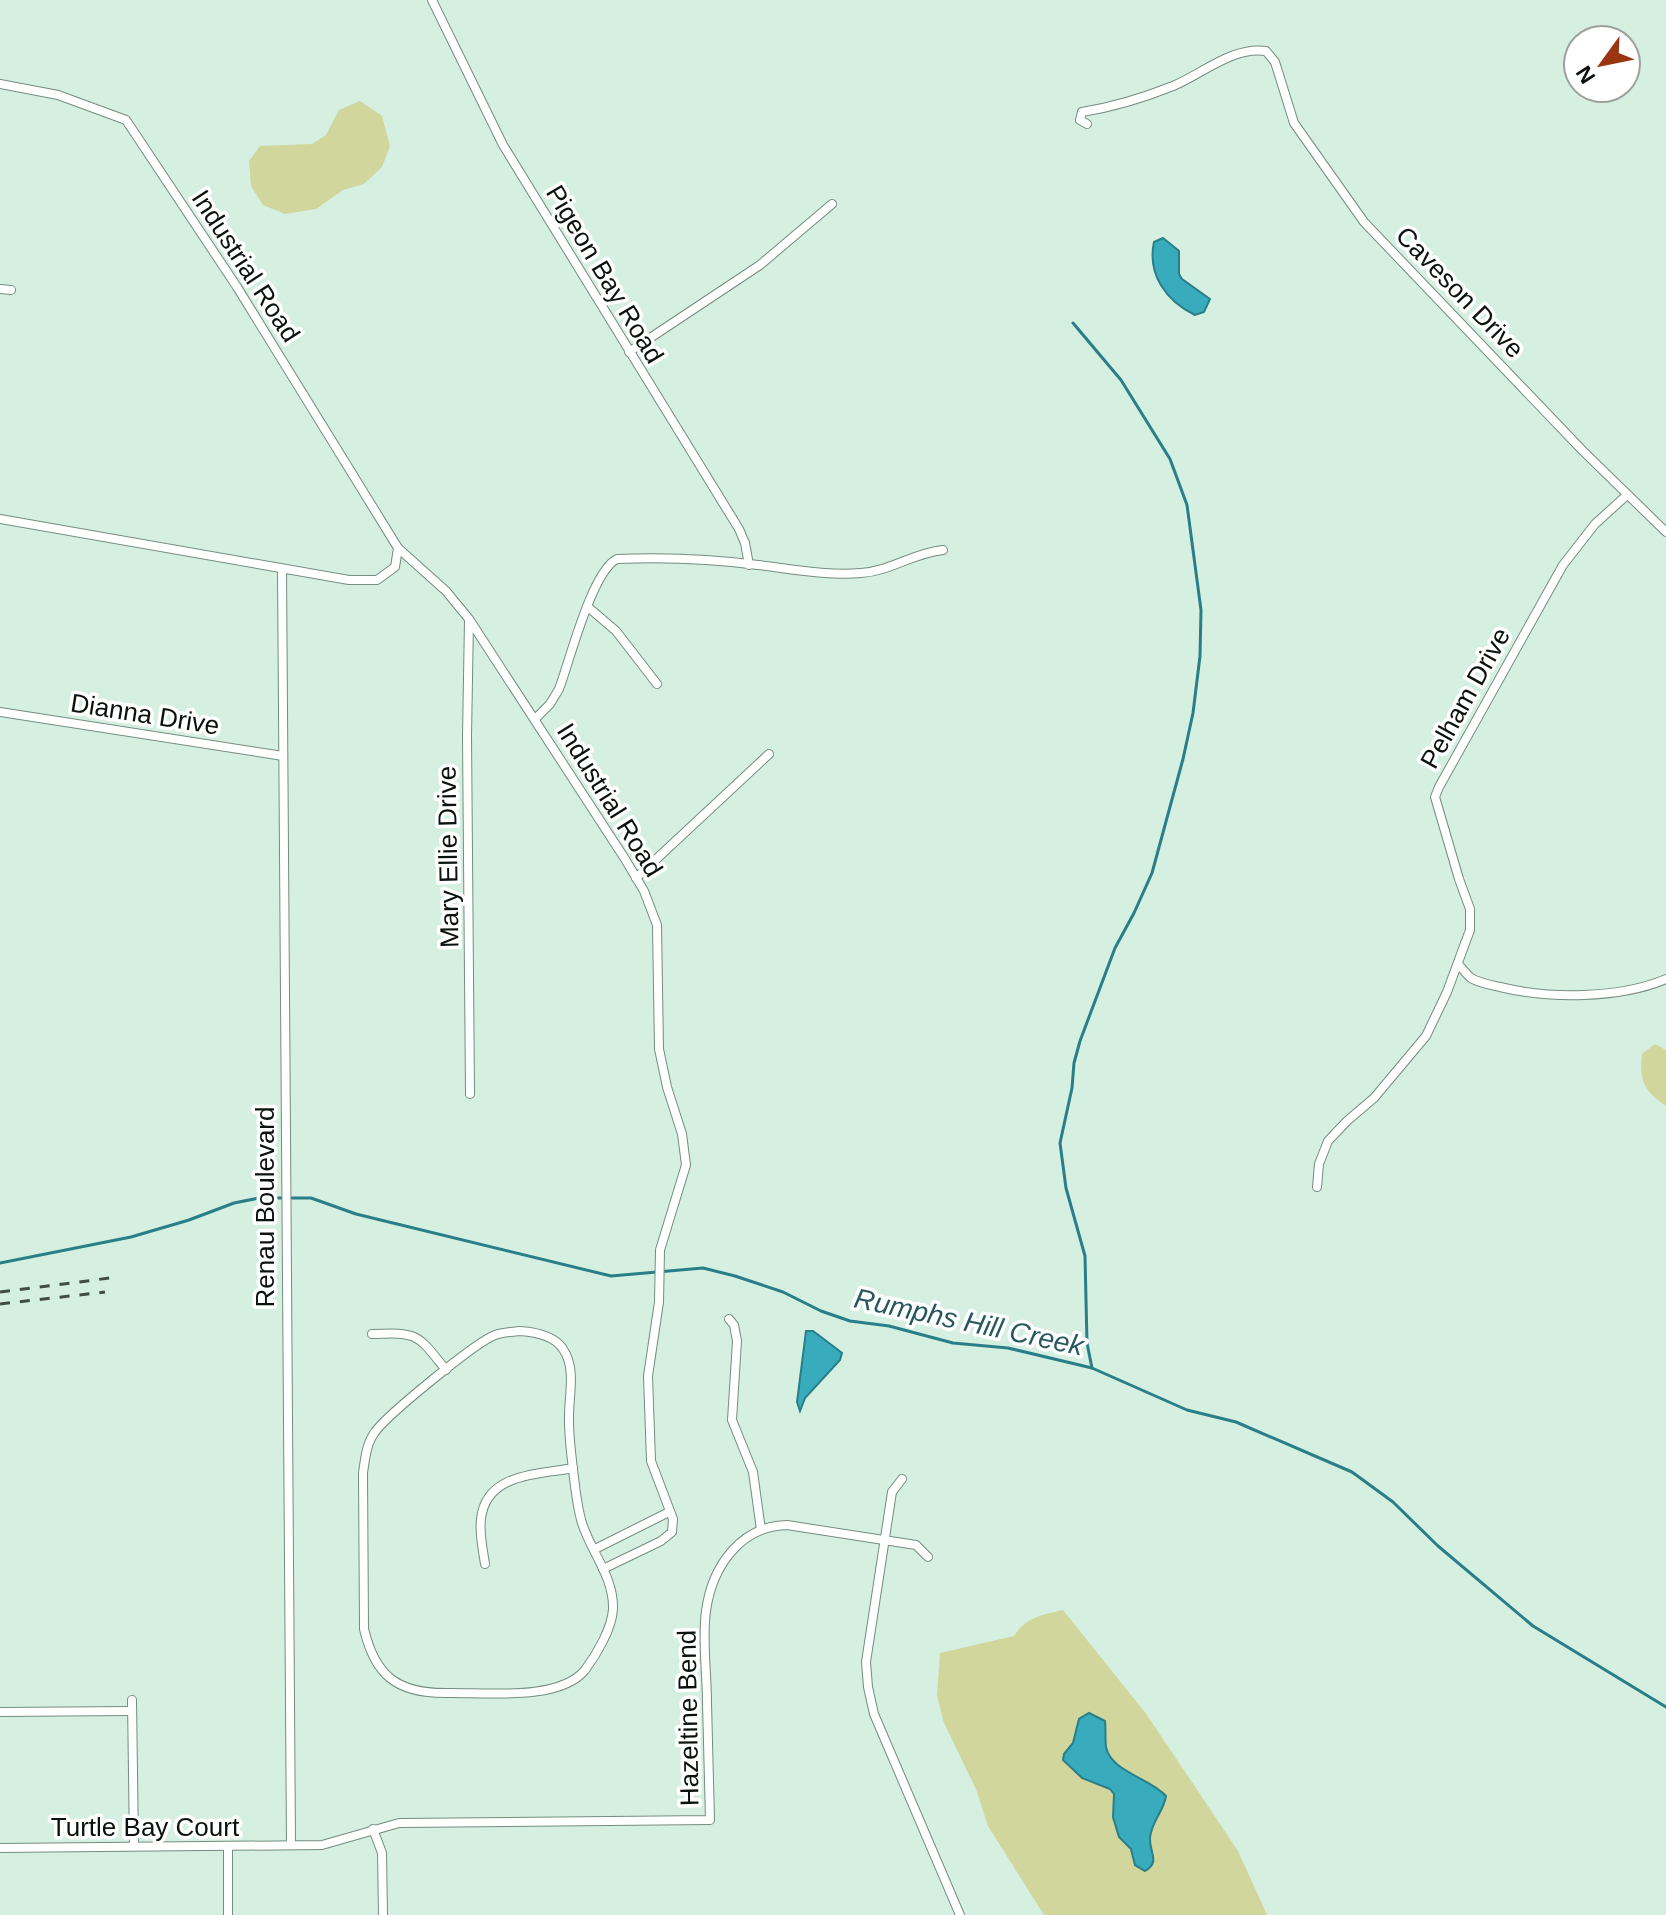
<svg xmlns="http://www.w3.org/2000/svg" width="1666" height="1915" font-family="Arial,sans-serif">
<rect width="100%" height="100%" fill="#d5efe0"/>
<g fill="#d1d69d">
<polygon points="360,101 382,116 390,146 382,167 364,184 343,190 316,209 285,214 263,205 251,186 249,161 260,146 312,144 326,135 339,110"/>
<path d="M1655,1044L1666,1050V1106C1644,1091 1639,1081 1642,1054Z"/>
<path d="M1063,1610L1147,1715L1238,1851L1267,1915H1044L988,1826L976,1789L944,1723L937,1696L940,1653L1014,1636C1026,1617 1042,1615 1063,1610Z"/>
</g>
<g fill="#38acbd" stroke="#2a7e88" stroke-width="2">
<path d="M1163,238L1179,251V274L1182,279L1210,299L1204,312L1195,315C1166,301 1147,274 1154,242Z"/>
<polygon points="806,1331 813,1331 842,1353 840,1360 805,1398 800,1411 797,1402"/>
<path d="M1089,1713L1105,1721C1106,1729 1105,1739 1106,1747C1111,1772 1150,1778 1166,1796C1164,1811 1151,1822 1150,1838C1149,1852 1161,1862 1145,1871L1135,1865L1131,1849L1119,1837L1113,1817L1114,1794L1110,1789L1082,1778L1063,1760L1064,1754L1073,1743L1079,1719Z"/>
</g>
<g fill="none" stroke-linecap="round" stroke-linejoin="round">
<g stroke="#2a7e88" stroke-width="3">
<polyline points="1073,323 1121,380 1170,459 1187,505 1201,610 1200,656 1193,713 1183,759 1152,873 1134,913 1115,948 1080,1041 1074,1063 1072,1088 1060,1143 1066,1188 1085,1256 1087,1343 1092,1368"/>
<polyline points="0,1263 131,1237 189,1220 234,1203 259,1198 311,1198 356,1214 611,1276 703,1268 735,1276 783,1292 821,1311 850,1321 889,1326 953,1343 1008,1348 1092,1368 1187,1410 1236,1422 1352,1472 1393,1502 1438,1546 1533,1626 1666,1707"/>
</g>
<defs>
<g id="street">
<polyline points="432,0 503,145 739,529 745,543 749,565"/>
<polyline points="0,84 58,95 126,120 237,287 398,548 395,567 377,580 349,580 0,519"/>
<path d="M1087,124L1080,120L1082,112C1113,107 1143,98 1173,86C1202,74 1233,46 1266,51L1275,62L1294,123L1364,222L1582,450L1666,532"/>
<polyline points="0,289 11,290"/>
<polyline points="629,352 760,265 832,204"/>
<polyline points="398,548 446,591 469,619 625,859 644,891 657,925 659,1049 667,1087 682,1134 686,1165 660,1250 659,1302 648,1376 651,1461 673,1519 672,1532 661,1541 603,1569"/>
<polyline points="282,569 291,1844"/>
<polyline points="588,607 616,631 657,684"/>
<polyline points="469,620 467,736 470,1094"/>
<polyline points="0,712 283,756"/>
<path d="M535,719L550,704L559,689C570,660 592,571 617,559C664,557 712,559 758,565C792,569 827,576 861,573C891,571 913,553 943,550"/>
<polyline points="636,878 769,754"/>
<path d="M1458,964C1462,968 1466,974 1471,978C1479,983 1491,985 1500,987C1549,999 1619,999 1666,979"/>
<polyline points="1317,1187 1319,1164 1328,1141 1347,1121 1374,1098 1426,1036 1447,992 1470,930 1470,909 1459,879 1435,797 1439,787 1563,565 1595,524 1627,495"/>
<polyline points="729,1319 734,1325 737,1341 732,1420 753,1472 761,1530"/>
<path d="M520,1331C535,1332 554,1335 563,1349C577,1369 568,1398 569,1421C569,1437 571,1453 573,1469C575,1487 577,1507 582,1523C591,1552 614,1577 613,1609C612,1628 597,1654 585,1670C559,1702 483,1692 445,1693C396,1693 375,1675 364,1629L363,1473C365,1460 366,1444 375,1432C387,1415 476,1342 495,1335C503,1332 512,1332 520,1331Z"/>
<path d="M372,1334C419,1332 417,1334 446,1370"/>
<polyline points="902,1479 892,1492 866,1662 868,1687 874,1714 960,1915"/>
<polyline points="595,1549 669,1512"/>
<path d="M485,1564C483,1550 479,1533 481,1519C486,1473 537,1475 573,1468"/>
<polyline points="132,1700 134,1846"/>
<polyline points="0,1712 132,1711"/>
<polyline points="373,1829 382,1853 383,1915"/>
<path d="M0,1848L322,1845L399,1823L710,1820C709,1781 708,1742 707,1703C707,1673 702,1640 706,1611C712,1567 740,1526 787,1525L916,1545L928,1557"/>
<polyline points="228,1915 228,1847"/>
</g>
</defs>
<use href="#street" stroke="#748d7f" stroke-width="10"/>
<use href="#street" stroke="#fff" stroke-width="8"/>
<g stroke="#3f4d45" stroke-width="3" stroke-dasharray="10 10" stroke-linecap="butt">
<polyline points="0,1292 110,1278"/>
<polyline points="0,1304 105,1292"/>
</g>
</g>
<g text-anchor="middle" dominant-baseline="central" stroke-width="7" stroke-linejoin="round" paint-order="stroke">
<g font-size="26" fill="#09120d" stroke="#fff">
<text transform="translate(246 266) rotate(57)">Industrial Road</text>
<text transform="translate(605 274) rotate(59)">Pigeon Bay Road</text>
<text transform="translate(1460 292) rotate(46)">Caveson Drive</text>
<text transform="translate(1465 698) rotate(-61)">Pelham Drive</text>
<text transform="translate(145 714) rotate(9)">Dianna Drive</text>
<text transform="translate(610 800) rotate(58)">Industrial Road</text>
<text transform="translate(448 857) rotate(-91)">Mary Ellie Drive</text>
<text transform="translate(265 1207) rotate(-90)">Renau Boulevard</text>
<text transform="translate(688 1718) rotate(-91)">Hazeltine Bend</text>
<text x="145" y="1827">Turtle Bay Court</text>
</g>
<g font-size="28" font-style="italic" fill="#27585f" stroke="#fff">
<text transform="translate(969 1322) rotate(12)">Rumphs Hill Creek</text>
</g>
</g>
<g transform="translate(1602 64) rotate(237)"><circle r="38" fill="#ffffff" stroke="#9da09e" stroke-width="2"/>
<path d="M0-6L14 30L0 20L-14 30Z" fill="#9b350f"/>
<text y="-12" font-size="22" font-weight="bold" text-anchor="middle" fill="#09120d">N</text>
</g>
</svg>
